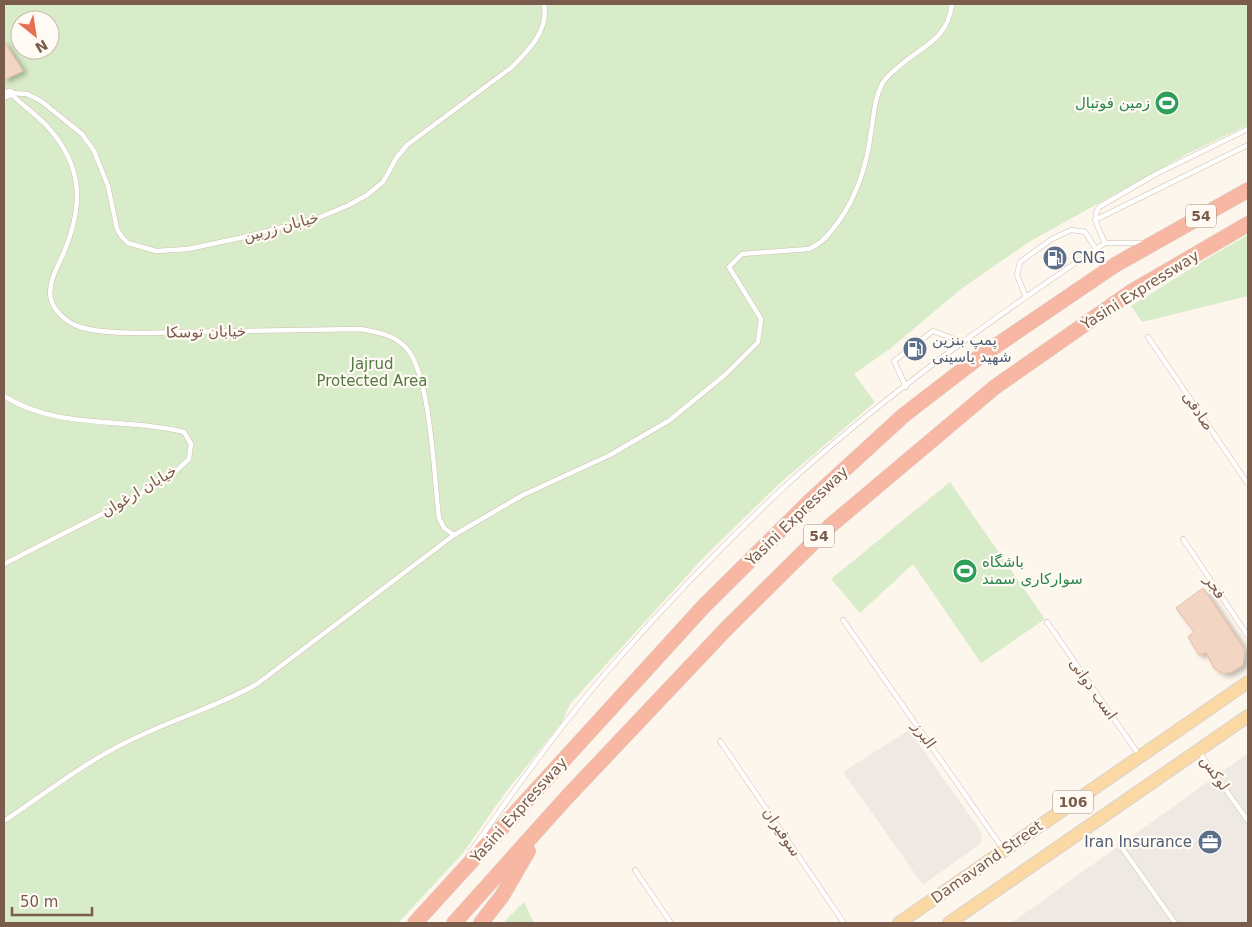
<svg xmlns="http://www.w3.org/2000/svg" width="1252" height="927" font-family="'DejaVu Sans',Cairo,sans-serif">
<defs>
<filter id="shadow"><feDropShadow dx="4" dy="2.5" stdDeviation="2.5" flood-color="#0004"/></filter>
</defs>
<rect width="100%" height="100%" fill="#fdf6ec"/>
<g fill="#efe9e4">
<polygon points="909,730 982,833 981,843 923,885 843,772"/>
<polygon points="1248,753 1248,923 1011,923 1120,845"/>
</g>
<g fill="#d8ecc9" fill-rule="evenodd">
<path d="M4,4H1248V125L1187,154L1029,242L961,289L891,348L854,374L875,402L779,484L704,557L570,704L562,722L505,793L463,853L398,923H4ZM20,20H50V50H20Z"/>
<polygon points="1248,235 1248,296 1142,322 1131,306 1208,258"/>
<polygon points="950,482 1045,619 981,663 913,564 860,613 831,579"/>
<polygon points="524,902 534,923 503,923"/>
</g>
<g fill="#f3d5c3" stroke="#e6bba3" filter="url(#shadow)">
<polygon points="4,41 23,71 4,80"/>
<polygon points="1203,588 1245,650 1243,665 1232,672 1223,674 1214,668 1206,653 1199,655 1188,637 1194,632 1176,608"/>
</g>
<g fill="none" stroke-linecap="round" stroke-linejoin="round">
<defs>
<g id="lane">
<path d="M10,93C22,105 36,114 47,126C83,166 84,204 64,252C58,266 47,284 51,299C54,312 68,323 80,327C106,335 154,333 182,332C242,331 301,330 360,329C378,332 396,335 408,350C431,380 434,478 439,518L444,528L454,535"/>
<path d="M10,93L27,94L41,101L82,134L94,151L108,186L117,229L122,237L128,243L156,251L188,249L249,236L318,218L349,205L367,195L383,182L397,157L407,145L512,67C529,50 549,30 544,4"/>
<polyline points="1095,220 1248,145"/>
<polyline points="1105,243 1145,243"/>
<polyline points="1026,297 1017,275 1020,262 1052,239 1071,230 1085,232 1096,249"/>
<polyline points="1148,337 1248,484"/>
<polyline points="906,387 894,361 933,331 963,342"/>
<path d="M4,396C57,430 125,417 184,432L191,444L189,459L176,471L137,496L4,564"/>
<polyline points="1183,539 1248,636"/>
<polyline points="843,620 1003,849"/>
<polyline points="1047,622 1139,755"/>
<polyline points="720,741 844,923"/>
<polyline points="1199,752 1248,821"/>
<path d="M4,821C44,794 85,762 129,741C171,720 216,707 257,684L454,535L523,495L610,455L670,420L726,374L758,342L761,319L729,267L742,254L809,249C823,243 830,233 839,221C858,194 867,164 871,132C874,115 874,100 882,84C885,79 890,74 895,70C919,46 947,43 952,4"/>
<polyline points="1120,845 1175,923"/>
<path d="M469,854C516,788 563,721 618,659C670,600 725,543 782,489C881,398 993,318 1105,243C1100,231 1091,218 1099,207L1156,174L1248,129"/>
<polyline points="635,870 671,923"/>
</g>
<polyline id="street" points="4,95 10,93"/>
<g id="primary">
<polyline points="899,923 1248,682"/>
<polyline points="949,923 1248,716"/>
</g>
<g id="highway">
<polyline points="415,923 704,606 809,502 904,415 978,358 1115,265 1248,190"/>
<polyline points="454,923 568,796 727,628 830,526 995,387 1131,292 1248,224"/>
<polyline points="481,923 502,896 528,851"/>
</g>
</defs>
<use href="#lane" stroke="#d1beb0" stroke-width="5.5"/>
<use href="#street" stroke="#d1beb0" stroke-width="10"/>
<use href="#primary" stroke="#dad1cd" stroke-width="14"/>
<use href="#highway" stroke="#dad1cd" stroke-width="16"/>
<use href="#lane" stroke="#fff" stroke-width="4.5"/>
<use href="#street" stroke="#fff" stroke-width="9"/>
<use href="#primary" stroke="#fbd9a5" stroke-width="12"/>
<use href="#highway" stroke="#f7b7a3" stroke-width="15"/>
</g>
<defs>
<symbol id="stadium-disc" viewBox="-11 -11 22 22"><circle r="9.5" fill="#2e9e5b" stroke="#fffaf3"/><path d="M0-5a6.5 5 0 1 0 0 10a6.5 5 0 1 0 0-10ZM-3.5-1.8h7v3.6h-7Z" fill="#fff"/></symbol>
<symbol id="fuel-disc" viewBox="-11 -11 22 22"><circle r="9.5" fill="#5c6f8a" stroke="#fffaf3"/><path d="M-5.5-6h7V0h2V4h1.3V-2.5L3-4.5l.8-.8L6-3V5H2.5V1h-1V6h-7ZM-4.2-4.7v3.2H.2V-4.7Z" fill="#fff"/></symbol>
<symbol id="office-disc" viewBox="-11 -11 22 22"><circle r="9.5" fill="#5c6f8a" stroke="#fffaf3"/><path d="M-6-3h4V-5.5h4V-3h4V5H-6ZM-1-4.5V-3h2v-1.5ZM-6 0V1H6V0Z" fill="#fff"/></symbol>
</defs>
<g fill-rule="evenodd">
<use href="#stadium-disc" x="1153" y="89" width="28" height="28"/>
<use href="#fuel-disc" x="1041" y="244" width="28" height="28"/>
<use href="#fuel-disc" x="901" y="335" width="28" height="28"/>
<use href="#stadium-disc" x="951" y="557" width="28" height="28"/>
<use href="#office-disc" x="1196" y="828" width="28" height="28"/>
</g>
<g text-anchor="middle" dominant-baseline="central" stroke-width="4.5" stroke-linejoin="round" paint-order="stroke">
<g fill="#fffaf3" stroke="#a28b7f" stroke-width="1">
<rect x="1186" y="204.5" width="30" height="23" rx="4"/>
<rect x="804" y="524.5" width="30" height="23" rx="4"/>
<rect x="1053" y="790.5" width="40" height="23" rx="4"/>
</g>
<g font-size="14" font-weight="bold" fill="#7a5c4d">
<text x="1201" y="216">54</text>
<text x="819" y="536">54</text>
<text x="1073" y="802">106</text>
</g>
<g font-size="15" fill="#27864d" stroke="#fffaf3" text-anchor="end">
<text x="1150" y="103">زمین فوتبال</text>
<text x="982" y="562" text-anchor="start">باشگاه<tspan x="982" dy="17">سوارکاری سمند</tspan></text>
</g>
<g font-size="15" fill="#7a5c4d" stroke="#fffaf3">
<text transform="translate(281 227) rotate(-15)">خیابان زربین</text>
<text transform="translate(1140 290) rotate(-32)">Yasini Expressway</text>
<text transform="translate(206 332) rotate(-1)">خیابان توسکا</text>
<text transform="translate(1198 411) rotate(56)">صادقی</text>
<text transform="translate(139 491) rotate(-31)">خیابان ارغوان</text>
<text transform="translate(797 516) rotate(-44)">Yasini Expressway</text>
<text transform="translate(1215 587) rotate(56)">فجر</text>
<text transform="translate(1093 689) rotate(55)">اسب دوانی</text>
<text transform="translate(924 735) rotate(55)">البرز</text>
<text transform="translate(1215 773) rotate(55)">لوکس</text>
<text transform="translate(519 810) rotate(-48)">Yasini Expressway</text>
<text transform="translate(782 832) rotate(56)">سوفیران</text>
<text transform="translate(987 862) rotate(-35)">Damavand Street</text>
</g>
<g font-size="15" fill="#4e5e75" stroke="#fffaf3" text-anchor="start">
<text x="1072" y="258">CNG</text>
<text x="932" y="340">پمپ بنزین<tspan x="932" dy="17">شهید یاسینی</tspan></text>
<text x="1192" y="842" text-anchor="end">Iran Insurance</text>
</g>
<g font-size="15" fill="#537a41" stroke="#fffaf3">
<text x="372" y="364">Jajrud<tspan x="372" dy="17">Protected Area</tspan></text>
</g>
</g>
<rect width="1252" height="927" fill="none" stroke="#7a5c4d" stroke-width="10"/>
<g transform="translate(35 35) rotate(150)"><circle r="24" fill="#fffaf3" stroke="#cabbb1"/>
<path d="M0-4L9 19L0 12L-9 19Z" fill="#e76f51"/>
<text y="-8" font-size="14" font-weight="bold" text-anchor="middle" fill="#7a5c4d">N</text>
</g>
<path d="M12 907v8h80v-8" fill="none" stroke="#7a5c4d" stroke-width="2.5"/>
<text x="20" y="907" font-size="15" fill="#7a5c4d" stroke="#fffaf3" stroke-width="4" paint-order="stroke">50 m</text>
</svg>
